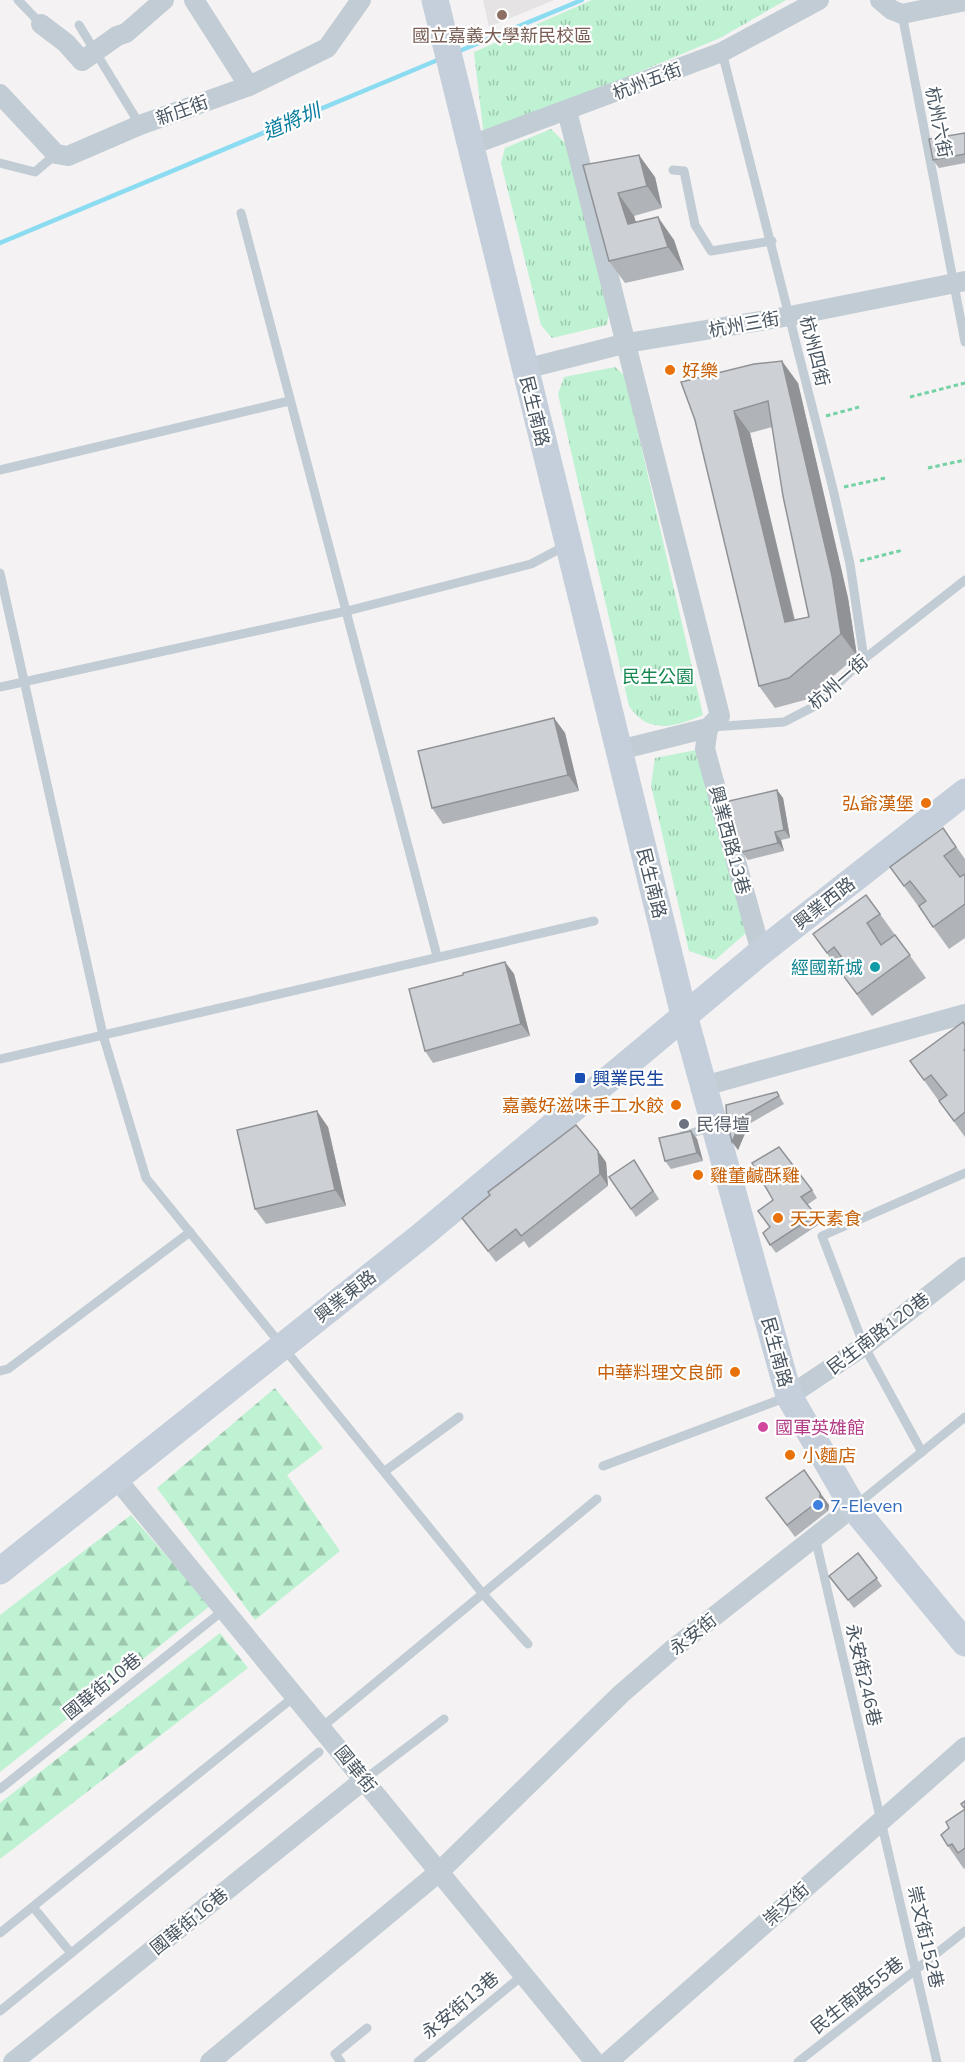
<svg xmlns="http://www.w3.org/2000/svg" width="965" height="2062" font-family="Mulish,'Noto Sans TC',sans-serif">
<defs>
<pattern id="grass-tufts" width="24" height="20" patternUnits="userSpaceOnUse" patternTransform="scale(1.5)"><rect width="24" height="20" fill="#bff2d3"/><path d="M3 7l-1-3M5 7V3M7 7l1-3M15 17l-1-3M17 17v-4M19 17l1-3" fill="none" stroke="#9dc7af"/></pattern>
<pattern id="forest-firs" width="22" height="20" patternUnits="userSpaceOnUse" patternTransform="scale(1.5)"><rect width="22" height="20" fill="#bff2d3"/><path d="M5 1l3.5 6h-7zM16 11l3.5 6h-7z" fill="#9dc7af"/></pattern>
</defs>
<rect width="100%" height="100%" fill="#f4f2f2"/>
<polygon fill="#e5e3e4" points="483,0 554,0 489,27"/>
<g fill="url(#grass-tufts)">
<polygon points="592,0 786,0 720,38 484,137 474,52"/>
<polygon points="551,129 567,145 609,311 607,325 552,338 541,325 501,163 505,148"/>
<path d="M615,367L625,376L703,715C675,727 648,735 629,706L558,394L564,377Z"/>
<polygon points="696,750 746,933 715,960 689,951 651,785 655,758"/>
</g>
<g fill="url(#forest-firs)">
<polygon points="275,1388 323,1448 287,1475 340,1551 255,1620 157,1488"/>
<polygon points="131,1515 210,1606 0,1772 0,1615"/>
<polygon points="220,1633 248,1668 0,1859 0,1803"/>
</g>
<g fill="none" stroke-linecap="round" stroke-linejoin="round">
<g stroke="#8bdbf1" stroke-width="4.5">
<polyline points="457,52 582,0"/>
<polyline points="0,243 440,59"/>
</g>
<g stroke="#75d2a5" stroke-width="3" stroke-dasharray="4.5 3" stroke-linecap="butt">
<polyline points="910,397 965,383"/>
<polyline points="826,416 859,407"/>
<polyline points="928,468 965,460"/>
<polyline points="844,487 885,478"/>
<polyline points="860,561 903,550"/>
</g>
<g stroke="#c2ccd4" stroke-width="9">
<polyline points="18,0 41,24"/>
<polyline points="902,14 965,342"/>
<polyline points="79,25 140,125"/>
<polyline points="722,52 833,489 850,564 864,659"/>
<polyline points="0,163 35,172 56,154"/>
<polyline points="673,170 684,171 695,225 711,251 772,241"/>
<polyline points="241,213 437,956"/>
<polyline points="0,470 289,401"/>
<polyline points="0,573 103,1035 146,1178 483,1594 528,1644"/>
<polyline points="0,687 347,611 531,564 565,546"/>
<polyline points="711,727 784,722 813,707 864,659 965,580"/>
<polyline points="0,1059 594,921"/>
<polyline points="682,1136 712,1127"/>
<polyline points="0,1371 8,1369 190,1232"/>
<polyline points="922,1452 864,1346 822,1236 965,1173"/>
<polyline points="603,1466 787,1397"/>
<polyline points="385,1471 459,1417"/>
<polyline points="855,1506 965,1417"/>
<polyline points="815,1537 937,2062"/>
<polyline points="322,1727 597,1499"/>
<polyline points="365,1779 444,1719"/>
<polyline points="0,1789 225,1609"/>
<polyline points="33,1907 71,1953"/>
<polyline points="0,1933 295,1696"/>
<polyline points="0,2011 319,1752"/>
<polyline points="341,2062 335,2054 367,2028"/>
<polyline points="418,2062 524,1974"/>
<polyline points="798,2062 965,1931"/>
</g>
<g stroke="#c2ccd4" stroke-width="20">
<polyline points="194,0 249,86"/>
<polyline points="880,0 892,10 902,14 965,1"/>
<polyline points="41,24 66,43 82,61 117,36 126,33 164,0"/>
<polyline points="0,94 56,154 68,156 140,125 249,86 327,48 361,0"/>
<polyline points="567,111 720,716 708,728 619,750"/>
<polyline points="469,146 722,52 819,0"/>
<polyline points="525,369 627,343 790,316 965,281"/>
<polyline points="708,728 705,749 761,952"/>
<polyline points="704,1086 965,1014"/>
<polyline points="789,1396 864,1346 965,1267"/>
<polyline points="115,1477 595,2062"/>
<polyline points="13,2062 365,1779"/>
<polyline points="210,2062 439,1872 621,1694 674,1648 853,1507"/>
<polyline points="608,2062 965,1747"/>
</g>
<g stroke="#c4cfdb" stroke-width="27">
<polyline points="435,0 684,1015 789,1396 853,1507 965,1643"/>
<polyline points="0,1571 421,1236 761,952 965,792"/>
</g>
</g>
<g fill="#b0b4b8" fill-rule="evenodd">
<polygon points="965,133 965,163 939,168 933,160"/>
<polygon points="583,165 655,177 662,208 634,216 636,222 674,240 684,270 625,283 609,261"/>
<path d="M798,383L848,598L857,656L805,700L775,708L759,686L695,420ZM772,427L809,617L795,620L750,433Z"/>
<polygon points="554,718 565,733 579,791 443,824 432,808"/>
<polygon points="777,790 783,798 790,838 781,840 784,851 748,860 742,852"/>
<polygon points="943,828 965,859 965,938 949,949 890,867"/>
<polygon points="880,914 926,978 872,1016 813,934"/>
<polygon points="505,962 514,974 530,1036 433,1063 425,1051 463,975"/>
<polygon points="965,1025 965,1137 910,1061"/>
<polygon points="777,1092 784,1104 749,1124 738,1150 727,1122"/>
<polygon points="328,1127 346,1206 266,1224 255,1209"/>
<polygon points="691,1131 697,1139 703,1161 671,1169 665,1161"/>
<polygon points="634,1160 659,1199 636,1217 609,1177"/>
<polygon points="606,1162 608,1186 529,1248 524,1241 496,1262 462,1218"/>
<polygon points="812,1190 817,1198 807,1205 821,1223 776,1253 770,1245 770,1227 758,1211"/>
<polygon points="804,1470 829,1505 828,1511 795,1537 766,1498"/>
<polygon points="858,1553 882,1586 854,1608 829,1576"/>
<polygon points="965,1801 965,1868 964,1869 948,1846 949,1828 965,1809"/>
</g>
<g fill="#909296">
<polygon points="639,155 655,177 662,208 647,186"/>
<polygon points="618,193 634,216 643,247 628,224"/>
<polygon points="658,217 674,240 684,270 668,247"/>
<polygon points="782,361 798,383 848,598 857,656 841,634"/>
<polygon points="734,411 750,433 800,644 785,622"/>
<polygon points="554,718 565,733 579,791 568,775"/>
<polygon points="777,790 783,798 790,838 784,830"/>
<polygon points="775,832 781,840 784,851 778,843"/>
<polygon points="505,962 514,974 530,1036 521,1024"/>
<polygon points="317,1111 328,1127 346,1206 335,1190"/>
<polygon points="743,1116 749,1124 738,1150 732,1142"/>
<polygon points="691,1131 697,1139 703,1161 697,1153"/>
<polygon points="598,1151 606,1162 608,1186 600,1174"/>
<polygon points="820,1493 829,1505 828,1511 820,1500"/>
</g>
<g fill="#cdd1d6" stroke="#909296" stroke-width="1.5" fill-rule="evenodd">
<polygon points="965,133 965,154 933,160 929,139"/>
<polygon points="639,155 647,186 618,193 628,224 658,217 668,247 609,261 583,165"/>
<path d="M782,361L832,576L841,634L789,678L759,686L695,420L681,382L754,364ZM768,401L783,496L809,617L785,622L734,411Z"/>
<polygon points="554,718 568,775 432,808 418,751"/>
<polygon points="777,790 784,830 775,832 778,843 742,852 729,801"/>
<polygon points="943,828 956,847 944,856 960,877 965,874 965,904 933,927 919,906 926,901 910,881 904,886 890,867"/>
<polygon points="866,895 880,914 867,923 881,945 895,935 910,955 857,994 842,974 850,968 834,947 827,953 813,934"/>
<polygon points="505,962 521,1024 425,1051 409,989 463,975 463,973"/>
<polygon points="963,1022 965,1025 965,1049 964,1050 965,1052 965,1112 954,1121 939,1101 947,1095 931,1075 924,1080 910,1061"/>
<polygon points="777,1092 779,1096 743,1116 732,1142 727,1122 726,1105"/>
<polygon points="317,1111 335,1190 255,1209 237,1130"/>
<polygon points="576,1125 598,1151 600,1174 521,1236 516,1229 488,1251 462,1218 490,1195 488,1192"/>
<polygon points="691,1131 697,1153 665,1161 659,1138"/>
<polygon points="779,1147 812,1190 801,1197 816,1215 770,1245 763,1233 770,1227 758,1211 773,1200 752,1163"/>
<polygon points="634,1160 653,1191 631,1209 609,1177"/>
<polygon points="804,1470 820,1493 820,1500 787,1525 766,1498"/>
<polygon points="858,1553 877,1578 848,1600 829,1576"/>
<polygon points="965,1801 965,1848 958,1853 952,1844 948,1846 941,1835 949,1828 946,1822 965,1809 961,1804"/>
</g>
<circle fill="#8d6e63" stroke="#fff" stroke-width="2" cx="502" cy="15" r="6"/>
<g fill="#e8710a" stroke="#fff" stroke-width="2">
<circle cx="670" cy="370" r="6"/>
<circle cx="926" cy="803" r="6"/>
<circle cx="676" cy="1105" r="6"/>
<circle cx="698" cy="1175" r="6"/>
<circle cx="778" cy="1218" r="6"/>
<circle cx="735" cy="1372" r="6"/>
<circle cx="790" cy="1455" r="6"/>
</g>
<circle fill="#0f9aa8" stroke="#fff" stroke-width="2" cx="875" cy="967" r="6"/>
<rect fill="#1a4fb4" stroke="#fff" stroke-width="2" x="574" y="1072" width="12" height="12" rx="3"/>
<circle fill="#6b7280" stroke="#fff" stroke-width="2" cx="684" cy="1124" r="6"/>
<circle fill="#d1479c" stroke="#fff" stroke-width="2" cx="763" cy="1427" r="6"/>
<circle fill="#3f7fe0" stroke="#fff" stroke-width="2" cx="818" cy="1505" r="6"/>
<g text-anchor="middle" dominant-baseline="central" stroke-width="4.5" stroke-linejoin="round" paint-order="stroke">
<g font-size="18" fill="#785e54" stroke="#fff">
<text x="502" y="35">國立嘉義大學新民校區</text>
</g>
<g font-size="18" fill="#485560" stroke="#fff">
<text transform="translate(647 81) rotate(-21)">杭州五街</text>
<text transform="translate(182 110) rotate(-20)">新庄街</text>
<text transform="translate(939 122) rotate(79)">杭州六街</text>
<text transform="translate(744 324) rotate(-10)">杭州三街</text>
<text transform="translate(815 351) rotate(76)">杭州四街</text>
<text transform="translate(535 411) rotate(76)">民生南路</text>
<text transform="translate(838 682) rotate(-41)">杭州一街</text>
<text transform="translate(730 840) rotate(75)">興業西路13巷</text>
<text transform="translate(652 883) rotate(76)">民生南路</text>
<text transform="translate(824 903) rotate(-38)">興業西路</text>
<text transform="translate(345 1296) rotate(-38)">興業東路</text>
<text transform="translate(878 1333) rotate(-37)">民生南路120巷</text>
<text transform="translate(777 1352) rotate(75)">民生南路</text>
<text transform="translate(693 1634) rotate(-39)">永安街</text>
<text transform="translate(864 1675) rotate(77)">永安街246巷</text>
<text transform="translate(102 1686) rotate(-39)">國華街10巷</text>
<text transform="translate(356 1769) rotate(51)">國華街</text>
<text transform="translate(786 1904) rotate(-42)">崇文街</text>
<text transform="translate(189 1921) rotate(-39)">國華街16巷</text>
<text transform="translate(926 1937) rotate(77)">崇文街152巷</text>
<text transform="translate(857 1995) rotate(-38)">民生南路55巷</text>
<text transform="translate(460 2005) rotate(-40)">永安街13巷</text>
</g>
<g font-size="18" fill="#c56008" stroke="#fff" text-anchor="start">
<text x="682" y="370">好樂</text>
<text x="914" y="803" text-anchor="end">弘爺漢堡</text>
<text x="664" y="1105" text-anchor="end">嘉義好滋味手工水餃</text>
<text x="710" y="1175">雞董鹹酥雞</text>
<text x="790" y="1218">天天素食</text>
<text x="723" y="1372" text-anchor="end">中華料理文良師</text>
<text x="802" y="1455">小麵店</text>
</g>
<g font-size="18" fill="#13874e" stroke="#fff">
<text x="658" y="676">民生公園</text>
</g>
<g font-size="18" fill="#0d838f" stroke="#fff" text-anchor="end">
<text x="863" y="967">經國新城</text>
</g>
<g font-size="18" fill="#164399" stroke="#fff" text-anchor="start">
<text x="592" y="1078">興業民生</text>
</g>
<g font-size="18" fill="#5b616d" stroke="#fff" text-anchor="start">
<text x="696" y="1124">民得壇</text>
</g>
<g font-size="18" fill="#b23c85" stroke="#fff" text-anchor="start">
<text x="775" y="1427">國軍英雄館</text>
</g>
<g font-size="18" fill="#366cbe" stroke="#fff" text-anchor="start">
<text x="830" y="1505">7-Eleven</text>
</g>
<g font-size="20" font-style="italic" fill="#077d9d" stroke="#fff">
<text transform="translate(291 121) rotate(-23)">道將圳</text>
</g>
</g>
</svg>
